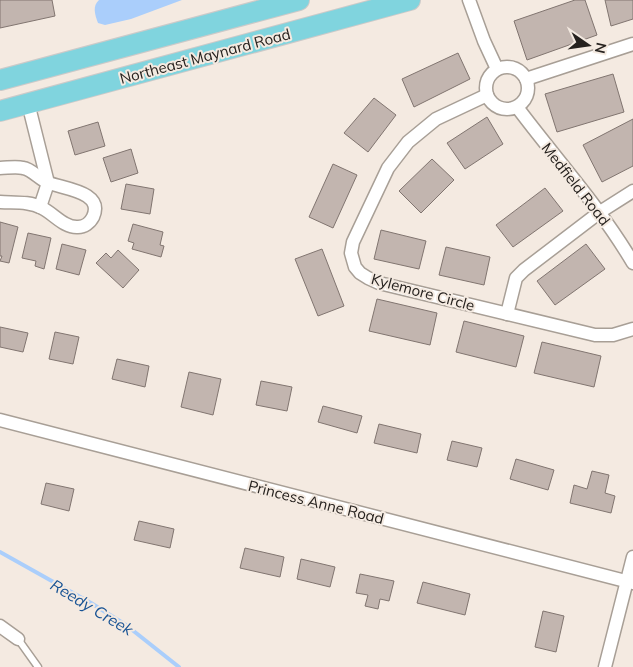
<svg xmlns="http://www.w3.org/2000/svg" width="633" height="667" font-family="Mulish,sans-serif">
<rect width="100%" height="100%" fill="#f4eae1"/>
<path fill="#aacefb" d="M99,0H182L131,19L105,25L98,23C95,15 92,6 99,0Z"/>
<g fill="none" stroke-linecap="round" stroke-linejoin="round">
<polyline stroke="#aacefb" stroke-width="4" points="0,552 91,603 126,625 179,667"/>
</g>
<g fill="#c2b5af" stroke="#817570">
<polygon points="0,0 52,0 55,16 0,28"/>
<polygon points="575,0 585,0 597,35 527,60 514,21"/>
<polygon points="605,0 633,0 633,19 611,26"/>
<polygon points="458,53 470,79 414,107 402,79"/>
<polygon points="613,74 624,112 557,132 545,94"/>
<polygon points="374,98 396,115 368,152 344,133"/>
<polygon points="487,117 503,144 465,169 447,143"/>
<polygon points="633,119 633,166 602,182 583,145"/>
<polygon points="98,122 105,146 75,155 68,131"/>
<polygon points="131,149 138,173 111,182 103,158"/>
<polygon points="432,159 454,180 421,213 399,191"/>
<polygon points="333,164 357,175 333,228 309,217"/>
<polygon points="126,184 154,189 150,214 121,209"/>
<polygon points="545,188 563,211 513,247 496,225"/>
<polygon points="0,222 18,227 9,263 0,261 2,256 0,256"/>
<polygon points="133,224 163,232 160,245 164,246 161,257 132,249 134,243 128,241"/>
<polygon points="381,230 426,241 419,269 374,259"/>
<polygon points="28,233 51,238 44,269 35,266 36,261 22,258"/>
<polygon points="62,244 86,250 79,275 56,269"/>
<polygon points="586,244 605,269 555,305 537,281"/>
<polygon points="446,247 490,257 484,285 439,275"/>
<polygon points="322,249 344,306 318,316 295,259"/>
<polygon points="118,250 139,270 123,288 96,263 106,253 111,258"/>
<polygon points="377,299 437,313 430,345 369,331"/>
<polygon points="464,321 524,336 516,367 456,352"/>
<polygon points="0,327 28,333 23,352 0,347"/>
<polygon points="55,332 79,337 73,364 49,359"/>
<polygon points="542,342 601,356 594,387 534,373"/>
<polygon points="117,359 149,366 145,387 112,379"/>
<polygon points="189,372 221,379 213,415 181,407"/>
<polygon points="261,381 292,387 287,411 256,405"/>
<polygon points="323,406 362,416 357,433 318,422"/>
<polygon points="379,424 421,434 417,453 374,443"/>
<polygon points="452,441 482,448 477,467 447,460"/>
<polygon points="516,459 554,470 548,490 510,479"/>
<polygon points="592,471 609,475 605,493 615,496 611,513 570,503 574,485 587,489"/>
<polygon points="46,483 74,489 69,511 41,504"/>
<polygon points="139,521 174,529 170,548 134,540"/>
<polygon points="245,548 284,557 280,577 240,568"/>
<polygon points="301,559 335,567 330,587 297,579"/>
<polygon points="360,574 394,581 389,601 380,599 378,609 365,606 368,595 356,593"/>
<polygon points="423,582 470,594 465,615 417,603"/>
<polygon points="543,611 564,616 556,652 535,647"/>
</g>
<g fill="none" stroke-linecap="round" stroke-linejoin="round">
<defs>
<polyline id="lane" points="18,639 38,667"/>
<g id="street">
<polyline points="469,0 484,41 497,69"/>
<circle cx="507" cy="88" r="21"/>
<polyline points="526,79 633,44"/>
<polyline points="487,95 436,119 408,142 388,168 353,242 351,253 355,267 360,273 368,278 379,283 595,335 613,335 633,329"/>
<polyline points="28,103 48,183 40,207"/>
<path d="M517,107C556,159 600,207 633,263"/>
<path d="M0,168C7,168 16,166 23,168C32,169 40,180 49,183C65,189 104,192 93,217C90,223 84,227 78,227C64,228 53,213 42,208C29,201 14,203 0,202"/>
<polyline points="507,314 516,278 524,270 600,212 633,191"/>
<polyline points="0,420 633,583"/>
<polyline points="0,626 18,639"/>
<polyline points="605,667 633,557"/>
</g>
<g id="primary">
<polyline points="0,80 299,0"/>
<polyline points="0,111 410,0"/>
</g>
</defs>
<use href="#lane" stroke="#a89f96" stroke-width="9"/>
<use href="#street" stroke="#a89f96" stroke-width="15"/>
<use href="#primary" stroke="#cbcac9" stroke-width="22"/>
<use href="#lane" stroke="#fff" stroke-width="6"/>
<use href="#street" stroke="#fff" stroke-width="12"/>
<use href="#primary" stroke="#80d4de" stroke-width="20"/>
</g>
<g text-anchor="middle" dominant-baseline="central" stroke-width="4" stroke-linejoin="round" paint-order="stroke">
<g font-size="15" fill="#25211e" stroke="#f4eae1">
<text transform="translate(205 56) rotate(-15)">Northeast Maynard Road</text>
<text transform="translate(576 184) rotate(52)">Medfield Road</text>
<text transform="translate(423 292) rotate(15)">Kylemore Circle</text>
<text transform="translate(316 502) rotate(14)">Princess Anne Road</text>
</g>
<g font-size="16" font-style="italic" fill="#185394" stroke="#f4eae1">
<text transform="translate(92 607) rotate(31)">Reedy Creek</text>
</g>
</g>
<g transform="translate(588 45) rotate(103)" stroke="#f4eae1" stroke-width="4" paint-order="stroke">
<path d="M0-4L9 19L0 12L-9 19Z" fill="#25211e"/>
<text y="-8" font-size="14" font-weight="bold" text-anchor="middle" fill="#25211e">N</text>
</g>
</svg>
